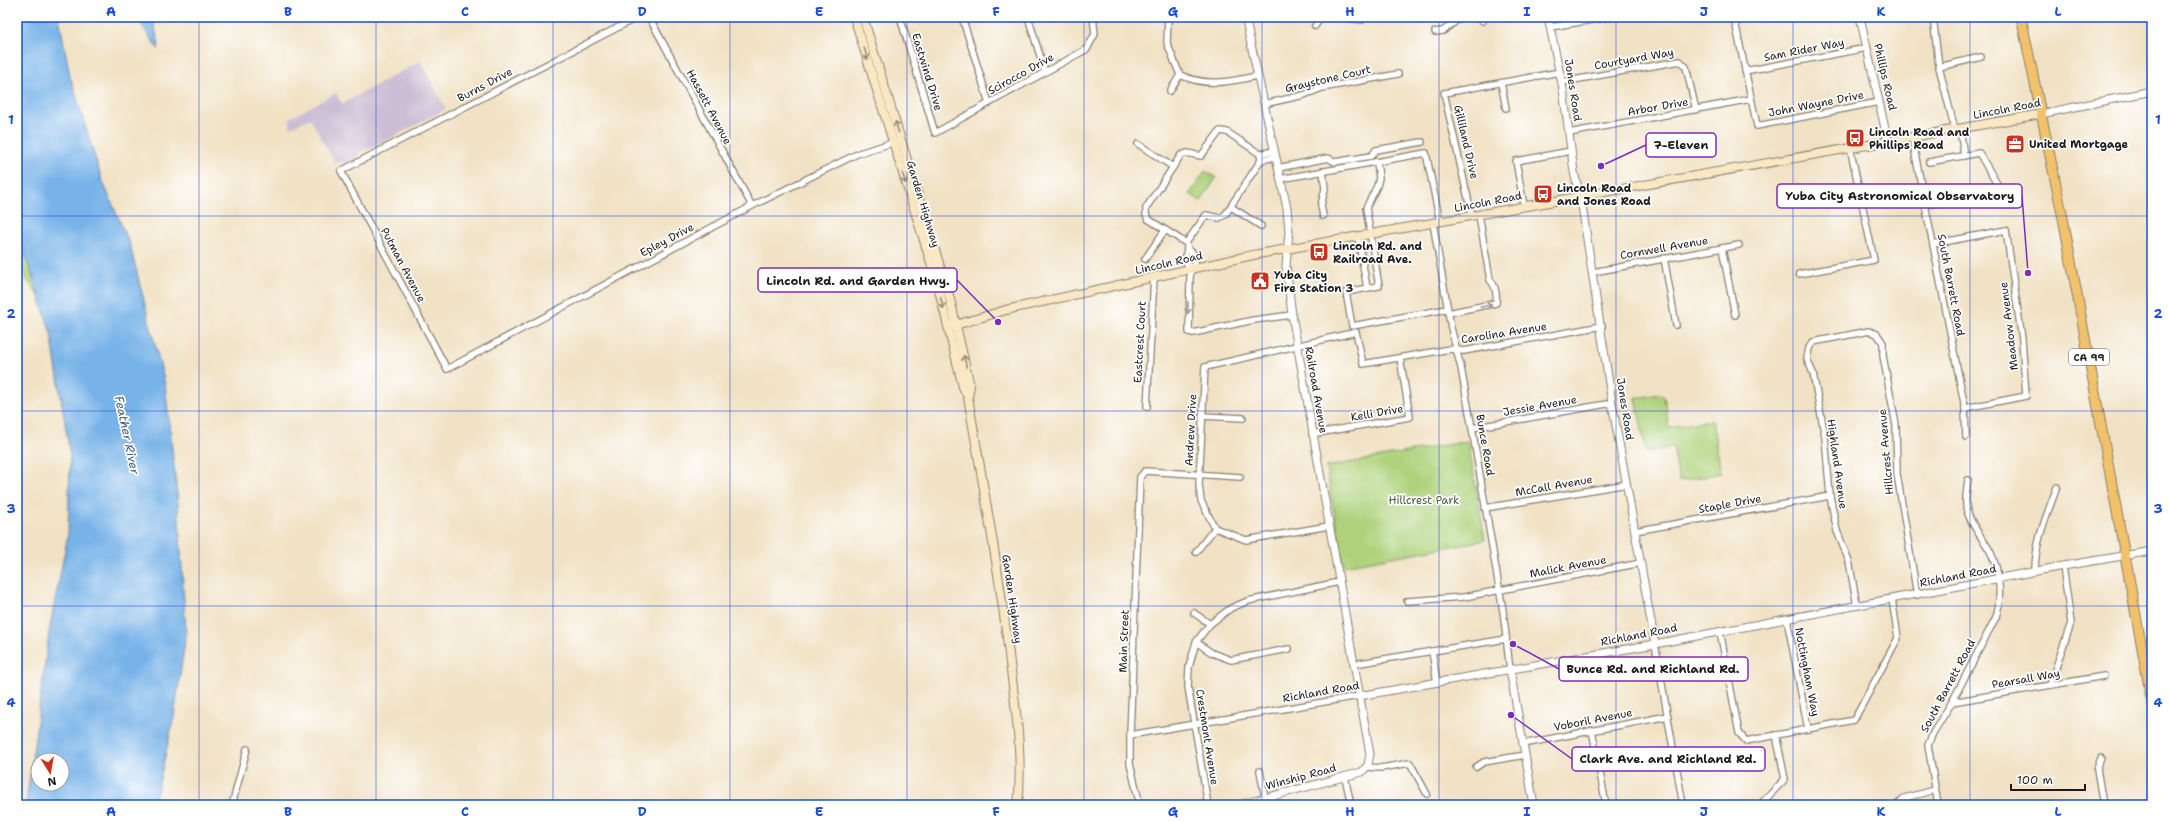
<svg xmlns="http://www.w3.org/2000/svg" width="2169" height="822" font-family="'Shantell Sans',sans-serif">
<rect width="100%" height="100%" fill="#fff"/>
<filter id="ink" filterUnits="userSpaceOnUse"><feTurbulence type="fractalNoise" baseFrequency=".025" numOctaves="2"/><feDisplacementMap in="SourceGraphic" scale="8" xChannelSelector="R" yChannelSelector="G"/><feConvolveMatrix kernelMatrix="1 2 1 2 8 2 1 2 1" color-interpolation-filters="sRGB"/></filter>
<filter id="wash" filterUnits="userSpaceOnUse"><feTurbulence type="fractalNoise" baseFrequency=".012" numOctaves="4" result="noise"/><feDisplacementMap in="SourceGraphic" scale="16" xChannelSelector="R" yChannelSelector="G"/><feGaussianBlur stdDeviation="0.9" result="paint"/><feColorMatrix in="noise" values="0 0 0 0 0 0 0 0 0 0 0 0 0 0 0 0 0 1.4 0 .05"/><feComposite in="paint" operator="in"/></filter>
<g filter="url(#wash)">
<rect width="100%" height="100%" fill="#f1e2c5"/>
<polygon fill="#ccbed4" points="420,61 446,109 368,150 367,149 359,152 359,156 348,162 334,162 310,118 290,128 290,118 336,93 342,104"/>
<g fill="#aed27b" stroke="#65774c">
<polygon points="1205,171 1216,178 1201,201 1190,194"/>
<polygon points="17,207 46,306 17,266"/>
<polygon points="1661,394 1664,396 1669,427 1712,420 1721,473 1679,481 1673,447 1646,452 1636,398"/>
<polygon points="1468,441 1485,540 1344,566 1326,467"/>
</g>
<g fill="#77b2e8" stroke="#4a6782" fill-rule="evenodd">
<path d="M17,17H59L70,76L102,180L130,245L165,384L178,503L186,634L174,717L154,805H26L49,632L68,534L70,456L51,333L17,229ZM38,760H62V784H38Z"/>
<polygon points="138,17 152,17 159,44 158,49 137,18"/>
</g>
</g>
<g filter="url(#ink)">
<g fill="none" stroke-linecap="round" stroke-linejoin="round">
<defs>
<g id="minor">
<polyline points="638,17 341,171 447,369 752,206 859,153 895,142"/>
<polyline points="649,17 752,206"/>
<polyline points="900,17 935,133 1087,49 1095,34 1093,17"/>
<polyline points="962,17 989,103"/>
<polyline points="1028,17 1045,72"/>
<path d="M1168,17L1167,43L1180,75C1207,87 1229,82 1257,76"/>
<polyline points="1340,17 1362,20"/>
<polyline points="1477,17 1483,21"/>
<polyline points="1734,17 1757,126 1879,102"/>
<polyline points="1933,17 1939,67 1955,130"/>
<polyline points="1315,26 1321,17"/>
<polyline points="1551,27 1609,17"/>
<polyline points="1435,32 1443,31 1461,17"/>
<polyline points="1939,67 1981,57"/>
<polyline points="1745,71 1867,48"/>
<polyline points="1562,82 1680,61 1686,67 1696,110"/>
<polyline points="1501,83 1506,108"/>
<polyline points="1170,91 1180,75"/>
<polyline points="1264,104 1304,95 1322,88 1398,74"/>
<polyline points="1960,129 1964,156"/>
<polyline points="1569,133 1751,99"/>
<polyline points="1912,138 1965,408 1966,437"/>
<polyline points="1138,144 1173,167"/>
<polyline points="1260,154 1274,151"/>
<polyline points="1261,160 1260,154 1227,132 1220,131 1201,156 1187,153 1181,155 1146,208 1146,215 1148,219 1186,243 1206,215 1219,218 1225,215 1261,160 1275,157"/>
<polyline points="1377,162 1379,178 1377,186 1366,208 1379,286 1346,292 1352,326 1447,309"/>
<polyline points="1278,168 1328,158 1335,162 1371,156 1376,150 1422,142"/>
<polyline points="1323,171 1325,189 1321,205 1323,216"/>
<polyline points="1280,179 1426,153 1440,222"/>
<polyline points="1925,205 1999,192 2000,189 1979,153 1929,162"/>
<polyline points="1524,206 1516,161 1571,151"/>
<polyline points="1231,207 1261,226"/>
<polyline points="1472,216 1444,93 1560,72"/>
<polyline points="1433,223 1451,328 1461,368 1472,428 1503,611 1510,670"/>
<polyline points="1358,237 1367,288"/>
<polyline points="1933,244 2006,230 2022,339 2026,396 1965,408"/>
<path d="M1187,245C1188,256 1180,258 1191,269"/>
<polyline points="1187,248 1193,253 1195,262 1191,269 1190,278 1189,332 1193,333 1254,320 1292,315"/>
<polyline points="1722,248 1735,315"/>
<polyline points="1664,258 1676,325"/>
<polyline points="1145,259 1165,230"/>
<polyline points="1593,272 1739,245"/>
<polyline points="1799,274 1874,260 1850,147"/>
<path d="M1448,313L1496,303C1497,294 1496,286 1490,280L1479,215"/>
<polyline points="1147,407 1154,277"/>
<polyline points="1202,416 1243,418"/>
<polyline points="1472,428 1612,403"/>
<polyline points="1312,434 1410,417 1400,358"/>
<polyline points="1485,508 1627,484"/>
<polyline points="1329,526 1246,540 1215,528 1201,501 1199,485 1205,367 1356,332 1363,364 1450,349 1464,351 1602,326"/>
<polyline points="1635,531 1830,496"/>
<polyline points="1196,552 1215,528"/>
<path d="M2035,571C2035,541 2047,515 2057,487"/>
<polyline points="1407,601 1464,597 1641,563"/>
<polyline points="1857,606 1849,561 1837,531 1830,496 1825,437 1813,373 1807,359 1809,348 1813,342 1869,331 1877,334 1883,343 1883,356 1896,425 1897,474 1917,595"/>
<polyline points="1194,613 1210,624"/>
<polyline points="1787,619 1808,729"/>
<polyline points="1720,631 1739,733 1746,741 1854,720 1898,638 1892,599"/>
<polyline points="1196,642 1212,653 1231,660 1289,649"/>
<polyline points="1655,644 1683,805"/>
<polyline points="1432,651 1437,683"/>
<polyline points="1354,664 1506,639"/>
<polyline points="2050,685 2071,623 2063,566"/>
<polyline points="1952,702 2104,676"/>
<polyline points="1592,730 1606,805"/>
<polyline points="1130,735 1359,696"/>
<polyline points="1523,744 1668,716"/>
<polyline points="2101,758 2097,769 2103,805"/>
<polyline points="1367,767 1381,768 1410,763 1427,794"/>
<polyline points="1476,767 1484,762 1525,755"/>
<polyline points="1260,771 1265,798"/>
<polyline points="1345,777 1351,805"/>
<polyline points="232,805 247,749"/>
<polyline points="1140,805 1130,764 1130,735 1140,477 1145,471 1240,477"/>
<polyline points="1208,805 1188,687 1189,667 1196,642 1210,624 1231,608 1248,601 1339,582"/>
<polyline points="1760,805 1785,779 1776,735"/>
<polyline points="1897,805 1904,798 1935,790"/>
<path d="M1938,805L1928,745L1933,733L1952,702L1996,617C2002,597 2000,571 1990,551C1982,537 1972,527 1967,511C1964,502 1967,489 1968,480"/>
<polyline points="2017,805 2023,804"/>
</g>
<g id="tertiary">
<polyline points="1548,17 1563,89 1574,172 1582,206 1612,403 1655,644"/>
<polyline points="1860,17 1888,142"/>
<polyline points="2041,114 2152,91"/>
<polyline points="1510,670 1534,805"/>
<polyline points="1359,696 1655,644 2063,566 2152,551"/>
<polyline points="1239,805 1362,772 1368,765 1370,754 1292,315 1286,266 1289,231 1287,208 1245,17"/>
</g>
<g id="secondary">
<polyline points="854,17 937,282 963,387 968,397"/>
<path d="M863,17L950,299L970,386L968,397C983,486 1000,574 1010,663C1016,711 1023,757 1018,805"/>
<polyline points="949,327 1006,310 1253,255 2041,114"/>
</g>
<polyline id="trunk" points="2021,17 2064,223 2152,703"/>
</defs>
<use href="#minor" stroke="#867f70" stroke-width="8"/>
<use href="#tertiary" stroke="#867f70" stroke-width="9"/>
<use href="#secondary" stroke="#867f70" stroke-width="10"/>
<use href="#trunk" stroke="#867f70" stroke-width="11"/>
<use href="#minor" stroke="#fff" stroke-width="5.5"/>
<use href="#tertiary" stroke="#fff" stroke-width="7"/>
<use href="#secondary" stroke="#fae7c3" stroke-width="8"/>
<use href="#trunk" stroke="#f2c26a" stroke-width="9"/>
</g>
<defs><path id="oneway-shaft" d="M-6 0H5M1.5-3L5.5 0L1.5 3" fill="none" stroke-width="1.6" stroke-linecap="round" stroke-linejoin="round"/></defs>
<g stroke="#968c78">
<use href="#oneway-shaft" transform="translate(866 54) rotate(73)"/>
<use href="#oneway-shaft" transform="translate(897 127) rotate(-107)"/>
<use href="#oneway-shaft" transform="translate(904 178) rotate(73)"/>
<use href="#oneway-shaft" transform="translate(942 303) rotate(75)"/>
<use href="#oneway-shaft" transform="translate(965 361) rotate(-103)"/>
</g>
<g stroke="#999">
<use href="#oneway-shaft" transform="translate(1486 306) rotate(-11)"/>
<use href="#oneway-shaft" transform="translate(1188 308) rotate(92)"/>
</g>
</g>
<path fill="none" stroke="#1d4ed8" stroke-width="1" stroke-opacity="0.55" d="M199,17V805M376,17V805M553,17V805M730,17V805M907,17V805M1084,17V805M1262,17V805M1439,17V805M1616,17V805M1793,17V805M1970,17V805M17,216H2152M17,411H2152M17,606H2152"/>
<defs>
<symbol id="bus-square" viewBox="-11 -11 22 22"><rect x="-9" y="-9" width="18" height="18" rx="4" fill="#c8321e" stroke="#fff"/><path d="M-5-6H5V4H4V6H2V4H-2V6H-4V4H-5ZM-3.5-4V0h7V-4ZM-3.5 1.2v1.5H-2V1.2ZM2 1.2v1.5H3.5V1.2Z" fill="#fff"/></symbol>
<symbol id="office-square" viewBox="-11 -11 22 22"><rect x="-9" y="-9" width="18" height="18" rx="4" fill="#c8321e" stroke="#fff"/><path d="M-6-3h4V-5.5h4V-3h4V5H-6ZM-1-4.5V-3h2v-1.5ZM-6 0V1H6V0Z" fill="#fff"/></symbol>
<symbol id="civic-square" viewBox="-11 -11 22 22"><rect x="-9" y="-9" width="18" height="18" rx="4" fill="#c8321e" stroke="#fff"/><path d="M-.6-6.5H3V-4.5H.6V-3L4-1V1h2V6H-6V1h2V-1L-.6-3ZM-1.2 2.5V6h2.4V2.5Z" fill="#fff"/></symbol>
</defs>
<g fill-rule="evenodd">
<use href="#bus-square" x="1844" y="127" width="22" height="22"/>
<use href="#office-square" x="2004" y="133" width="22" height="22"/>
<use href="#bus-square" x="1532" y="183" width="22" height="22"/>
<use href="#bus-square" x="1308" y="241" width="22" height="22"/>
<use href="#civic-square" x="1249" y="270" width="22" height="22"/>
</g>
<g text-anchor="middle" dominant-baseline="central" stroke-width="3.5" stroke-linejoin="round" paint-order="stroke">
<rect fill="#fff" stroke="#606060" stroke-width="1" x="2069" y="349" width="40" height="16" rx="3"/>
<g font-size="10" font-weight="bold" fill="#1c1c1c">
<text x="2089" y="357">CA 99</text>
</g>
<g font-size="11" fill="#1c1c1c" stroke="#fff">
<text transform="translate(1804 50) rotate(-11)">Sam Rider Way</text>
<text transform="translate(1634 59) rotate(-10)">Courtyard Way</text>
<text transform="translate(927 72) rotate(73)">Eastwind Drive</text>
<text transform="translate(1021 74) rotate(-29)">Scirocco Drive</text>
<text transform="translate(1885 77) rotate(77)">Phillips Road</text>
<text transform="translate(1328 79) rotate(-13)">Graystone Court</text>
<text transform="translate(485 85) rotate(-28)">Burns Drive</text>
<text transform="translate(1573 90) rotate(81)">Jones Road</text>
<text transform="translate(1816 104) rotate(-11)">John Wayne Drive</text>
<text transform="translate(709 107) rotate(62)">Hassett Avenue</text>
<text transform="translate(1658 107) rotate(-10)">Arbor Drive</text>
<text transform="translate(2007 109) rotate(-11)">Lincoln Road</text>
<text transform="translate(1466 142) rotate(77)">Gilliland Drive</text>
<text transform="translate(1488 202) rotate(-11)">Lincoln Road</text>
<text transform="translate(923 204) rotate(73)">Garden Highway</text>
<text transform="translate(667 240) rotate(-28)">Epley Drive</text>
<text transform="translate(1664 248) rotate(-10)">Cornwell Avenue</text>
<text transform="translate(1169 263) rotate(-13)">Lincoln Road</text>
<text transform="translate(403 265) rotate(62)">Putman Avenue</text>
<text transform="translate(1951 285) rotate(79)">South Barrett Road</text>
<text transform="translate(2009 326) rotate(-97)">Meadow Avenue</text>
<text transform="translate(1504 333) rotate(-9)">Carolina Avenue</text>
<text transform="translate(1140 342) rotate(-87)">Eastcrest Court</text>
<text transform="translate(1316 390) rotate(80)">Railroad Avenue</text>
<text transform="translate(1540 406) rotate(-10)">Jessie Avenue</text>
<text transform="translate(1625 409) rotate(81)">Jones Road</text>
<text transform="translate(1377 413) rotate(-10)">Kelli Drive</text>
<text transform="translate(1191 430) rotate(-87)">Andrew Drive</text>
<text transform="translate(1485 445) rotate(80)">Bunce Road</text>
<text transform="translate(1886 452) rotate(-95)">Hillcrest Avenue</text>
<text transform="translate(1837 464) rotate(82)">Highland Avenue</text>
<text transform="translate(1554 486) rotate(-10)">McCall Avenue</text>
<text transform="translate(1730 504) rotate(-10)">Staple Drive</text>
<text transform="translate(1568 567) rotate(-11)">Malick Avenue</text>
<text transform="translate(1958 576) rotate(-11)">Richland Road</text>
<text transform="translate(1012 599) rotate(82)">Garden Highway</text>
<text transform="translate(1639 635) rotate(-11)">Richland Road</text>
<text transform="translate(1124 641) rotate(-88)">Main Street</text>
<text transform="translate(1807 672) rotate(79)">Nottingham Way</text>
<text transform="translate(2026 679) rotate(-10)">Pearsall Way</text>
<text transform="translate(1948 686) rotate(-62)">South Barrett Road</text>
<text transform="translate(1321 692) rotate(-10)">Richland Road</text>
<text transform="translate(1593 720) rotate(-11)">Voboril Avenue</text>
<text transform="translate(1207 737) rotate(81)">Crestmont Avenue</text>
<text transform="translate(1301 777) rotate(-15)">Winship Road</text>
</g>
<g font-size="11" font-weight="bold" fill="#1c1c1c" stroke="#fff" text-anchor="start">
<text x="1869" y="132">Lincoln Road and<tspan x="1869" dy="13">Phillips Road</tspan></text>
<text x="2029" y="144">United Mortgage</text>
<text x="1557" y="188">Lincoln Road<tspan x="1557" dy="13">and Jones Road</tspan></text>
<text x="1333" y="246">Lincoln Rd. and<tspan x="1333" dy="13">Railroad Ave.</tspan></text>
<text x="1274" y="275">Yuba City<tspan x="1274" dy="13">Fire Station 3</tspan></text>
</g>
<g font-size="11" fill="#4f5c3d" stroke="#fff">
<text x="1424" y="500">Hillcrest Park</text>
</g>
<g font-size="12" font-style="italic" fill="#456078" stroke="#fff">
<text transform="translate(127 435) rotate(78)">Feather River</text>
</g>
</g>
<path fill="none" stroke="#7b2cbf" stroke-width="1.5" d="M1601 166L1646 145M2028 273L2022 196M998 322L957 280M1513 644L1559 669M1511 715L1572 759"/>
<g fill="#7b2cbf" stroke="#fff" stroke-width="1.5">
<circle cx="1601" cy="166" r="4"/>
<circle cx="2028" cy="273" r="4"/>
<circle cx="998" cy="322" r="4"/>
<circle cx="1513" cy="644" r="4"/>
<circle cx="1511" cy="715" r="4"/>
</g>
<g fill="#fff" stroke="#7b2cbf" stroke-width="1.5">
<rect x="1646" y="133" width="70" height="24" rx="4"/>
<rect x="1777" y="184" width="245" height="24" rx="4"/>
<rect x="758" y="268" width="199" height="24" rx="4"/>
<rect x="1559" y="657" width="189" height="24" rx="4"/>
<rect x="1572" y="747" width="193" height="24" rx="4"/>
</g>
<g font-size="12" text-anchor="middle" font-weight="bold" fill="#1c1c1c">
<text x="1681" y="149">7-Eleven</text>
<text x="1900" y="200">Yuba City Astronomical Observatory</text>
<text x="858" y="285">Lincoln Rd. and Garden Hwy.</text>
<text x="1653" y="673">Bunce Rd. and Richland Rd.</text>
<text x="1668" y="763">Clark Ave. and Richland Rd.</text>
</g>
<rect width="2169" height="822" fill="none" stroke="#fff" stroke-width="44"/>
<g transform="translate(50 772) rotate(169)"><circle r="19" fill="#ffffff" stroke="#a4a4a4"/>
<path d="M0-3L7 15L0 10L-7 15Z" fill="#c8321e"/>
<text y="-6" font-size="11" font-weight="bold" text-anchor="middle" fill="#1c1c1c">N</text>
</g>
<path d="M2011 784v6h74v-6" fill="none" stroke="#1c1c1c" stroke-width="2"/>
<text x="2017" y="784" font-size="12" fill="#1c1c1c" stroke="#ffffff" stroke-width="3" paint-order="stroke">100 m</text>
<rect x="22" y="22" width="2125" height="778" fill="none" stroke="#1d4ed8" stroke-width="1.5"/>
<g font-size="13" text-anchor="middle" font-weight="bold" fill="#1d4ed8">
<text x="111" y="16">A</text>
<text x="288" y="16">B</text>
<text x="465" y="16">C</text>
<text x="642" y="16">D</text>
<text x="819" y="16">E</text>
<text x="996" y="16">F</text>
<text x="1173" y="16">G</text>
<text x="1350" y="16">H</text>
<text x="1527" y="16">I</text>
<text x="1704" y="16">J</text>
<text x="1881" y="16">K</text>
<text x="2058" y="16">L</text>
<text x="11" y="124">1</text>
<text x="2158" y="124">1</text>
<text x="11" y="318">2</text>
<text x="2158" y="318">2</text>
<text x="11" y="513">3</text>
<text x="2158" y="513">3</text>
<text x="11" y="707">4</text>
<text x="2158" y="707">4</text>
<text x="111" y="816">A</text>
<text x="288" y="816">B</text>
<text x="465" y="816">C</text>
<text x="642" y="816">D</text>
<text x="819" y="816">E</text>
<text x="996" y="816">F</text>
<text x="1173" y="816">G</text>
<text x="1350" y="816">H</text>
<text x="1527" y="816">I</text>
<text x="1704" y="816">J</text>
<text x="1881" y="816">K</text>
<text x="2058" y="816">L</text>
</g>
</svg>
